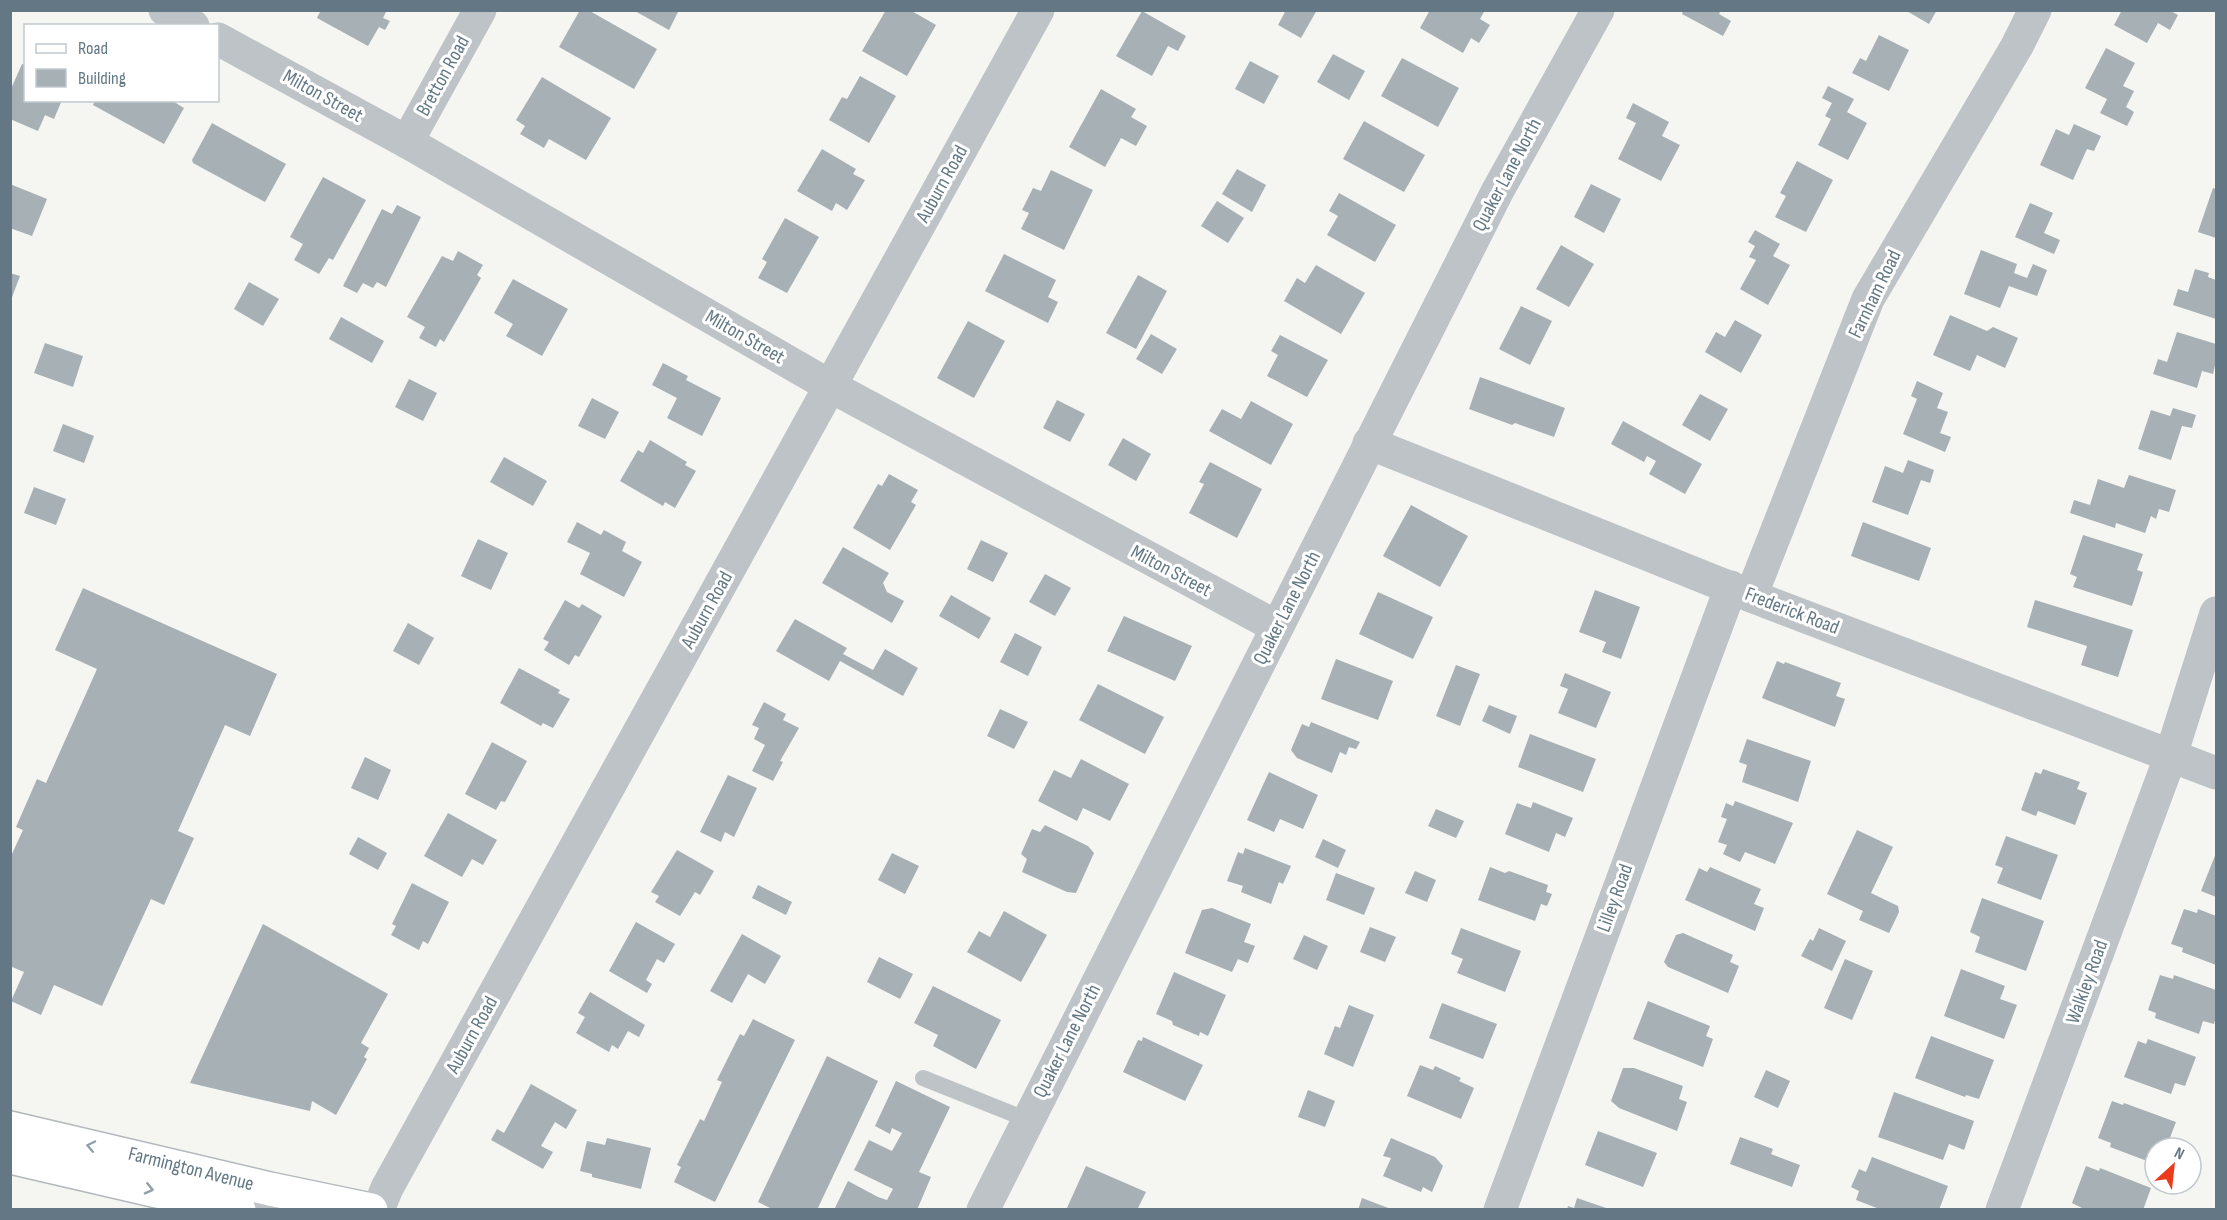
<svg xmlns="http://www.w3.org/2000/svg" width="2227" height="1220" font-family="'Sofia Sans Condensed',sans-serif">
<rect width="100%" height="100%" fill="#f5f5f1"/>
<g fill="#a7b1b5">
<polygon points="321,10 387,10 383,18 390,21 385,30 379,27 368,46 317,18"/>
<polygon points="580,10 588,10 657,49 634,89 559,47"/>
<polygon points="633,10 679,10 669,30"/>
<polygon points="886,10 910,10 936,25 907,76 862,51"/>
<polygon points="1286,10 1317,10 1301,38 1278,25"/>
<polygon points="1430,10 1485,10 1480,19 1490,25 1479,43 1471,38 1463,53 1420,28"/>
<polygon points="1683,10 1721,10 1719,14 1731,21 1723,36 1682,14"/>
<polygon points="1905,10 1937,10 1929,24"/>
<polygon points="2122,10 2169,10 2178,15 2170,30 2158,23 2147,43 2114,25"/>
<polygon points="1142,11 1186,36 1178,51 1168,46 1152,76 1116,56"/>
<polygon points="1879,35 1909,50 1889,91 1852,73 1860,58 1866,61"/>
<polygon points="2106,48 2135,63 2123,86 2134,91 2126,107 2134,112 2127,126 2100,113 2107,99 2085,88"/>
<polygon points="1333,54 1365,71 1349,100 1317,82"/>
<polygon points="1402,58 1459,88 1438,127 1381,96"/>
<polygon points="1250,61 1279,76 1264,104 1235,89"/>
<polygon points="22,64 26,65 26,100 62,100 54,119 45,115 38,131 10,119 10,91"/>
<polygon points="860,76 896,96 869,143 829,120 842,97 847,99"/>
<polygon points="542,77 611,118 586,160 549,139 544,148 520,134 525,126 516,120"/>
<polygon points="1828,86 1854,99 1847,112 1867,123 1848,160 1818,145 1831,119 1825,116 1832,103 1822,98"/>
<polygon points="1101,89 1136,109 1131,117 1147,126 1136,146 1121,138 1105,167 1069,147"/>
<polygon points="95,100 171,100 184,108 164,144 93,105"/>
<polygon points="1633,103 1669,122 1662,136 1680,145 1661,181 1618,159 1636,123 1626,118"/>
<polygon points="1364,121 1425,155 1404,192 1343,159"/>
<polygon points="212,123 286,164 265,202 193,163 192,160"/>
<polygon points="2074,124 2101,136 2094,151 2087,149 2073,180 2040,165 2056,129 2069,135"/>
<polygon points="822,149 856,169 853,174 865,180 847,210 836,203 832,211 797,191"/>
<polygon points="1797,161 1833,180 1806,232 1775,217 1786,196 1780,193"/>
<polygon points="1237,169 1266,185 1252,212 1222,194"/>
<polygon points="1051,170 1093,190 1064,250 1021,229 1029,213 1022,210 1033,188 1041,191"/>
<polygon points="323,177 366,200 333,260 329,258 319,274 294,260 303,244 290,237"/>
<polygon points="10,184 47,199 32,236 10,228"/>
<polygon points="1591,184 1621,199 1604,233 1574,217"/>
<polygon points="2213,188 2216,189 2216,238 2198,232"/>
<polygon points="1339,193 1396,225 1375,262 1327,235 1338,216 1329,211"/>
<polygon points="1217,201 1244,218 1228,243 1201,226"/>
<polygon points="2030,203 2053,213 2044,233 2060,240 2054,254 2015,237"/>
<polygon points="397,205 421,217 386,287 377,282 373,288 363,283 357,293 343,286 382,209 392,214"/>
<polygon points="785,218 819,237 787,293 758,278 767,262 762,259"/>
<polygon points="1755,230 1780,244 1773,256 1790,265 1768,305 1740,289 1756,260 1749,257 1755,246 1748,242"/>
<polygon points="1561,245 1594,264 1569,307 1536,289"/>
<polygon points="1981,250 2017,264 2014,273 2027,278 2033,264 2047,270 2037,296 2009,286 2000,308 1964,294"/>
<polygon points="458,251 483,265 477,275 481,278 444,342 440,339 436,347 419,338 425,327 407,317 442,256 453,261"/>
<polygon points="1004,254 1056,280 1048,297 1058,302 1048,323 985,291"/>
<polygon points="1316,265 1365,293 1341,334 1284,301 1297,278 1305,283"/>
<polygon points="2195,269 2209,273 2208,277 2216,280 2216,319 2173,305 2178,289 2188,292"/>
<polygon points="10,273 20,276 11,300 10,300"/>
<polygon points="1138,275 1167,291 1136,349 1106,333"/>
<polygon points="513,279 568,309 542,356 506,336 513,324 494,313"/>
<polygon points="249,282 279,299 263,326 234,309"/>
<polygon points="1521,306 1552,321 1530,365 1499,349"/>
<polygon points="1950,315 1987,331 1993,327 2018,338 2005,368 1977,355 1970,371 1933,355"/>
<polygon points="341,317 384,341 372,363 329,339"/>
<polygon points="1735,320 1762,335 1741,373 1705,352 1716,332 1725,337"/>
<polygon points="968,321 1005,341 974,398 937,378"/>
<polygon points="2177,332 2216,344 2216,361 2213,374 2202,371 2197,388 2153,374 2158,359 2167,362"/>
<polygon points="1151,334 1177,349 1162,374 1136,359"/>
<polygon points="1280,335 1328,360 1307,397 1267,376 1278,355 1271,351"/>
<polygon points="45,343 83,356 73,387 34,373"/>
<polygon points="663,363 688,376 686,380 721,398 702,436 667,418 677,398 652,385"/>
<polygon points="1480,377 1565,408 1554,437 1515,423 1512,425 1469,409"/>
<polygon points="409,379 437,393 423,421 395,407"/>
<polygon points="1917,381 1943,393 1937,408 1948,412 1940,433 1951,437 1945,452 1903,434 1917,399 1911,396"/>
<polygon points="1700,394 1728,409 1710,441 1682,425"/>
<polygon points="592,398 619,412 605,439 578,426"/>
<polygon points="1057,400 1085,414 1070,442 1043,428"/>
<polygon points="1251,401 1293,424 1271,465 1209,431 1222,409 1241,419"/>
<polygon points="2173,408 2196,415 2192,428 2182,426 2171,460 2138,449 2151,410 2170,416"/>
<polygon points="1623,421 1702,464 1685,494 1649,474 1656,461 1647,456 1644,462 1611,444"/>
<polygon points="63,424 94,436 84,463 53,451"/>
<polygon points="1123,438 1151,454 1136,481 1108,465"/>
<polygon points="650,440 687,462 685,465 696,471 675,508 665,502 663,506 620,481 638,450 643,453"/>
<polygon points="504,457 547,481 533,506 490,482"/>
<polygon points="1908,460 1934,470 1930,483 1921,480 1908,515 1872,502 1885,466 1903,473"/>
<polygon points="1210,462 1262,489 1237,538 1189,513 1204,484 1199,482"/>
<polygon points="889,474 918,490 911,502 916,505 890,550 853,528 878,484 882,486"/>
<polygon points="2129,475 2176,490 2169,512 2159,509 2156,519 2151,516 2145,533 2116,523 2115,528 2070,513 2074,500 2090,505 2098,479 2124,488"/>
<polygon points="34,487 66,499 56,525 24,513"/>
<polygon points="1411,505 1468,536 1440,587 1383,556"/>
<polygon points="577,522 601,535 604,530 626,542 622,551 642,562 624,597 580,574 590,553 567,542"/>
<polygon points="1863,522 1931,548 1919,581 1851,556"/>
<polygon points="2083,535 2143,554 2137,570 2143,572 2132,606 2073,587 2077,577 2070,574"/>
<polygon points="478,539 508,553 491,590 461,576"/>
<polygon points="981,540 1008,553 993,582 967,569"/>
<polygon points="843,547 889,573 883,583 887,592 904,601 892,623 822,583"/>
<polygon points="1045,574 1071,588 1055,616 1029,602"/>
<polygon points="83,588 277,674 250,736 225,725 178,831 194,838 164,905 151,899 102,1006 54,985 41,1015 11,1001 24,972 10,966 10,858 23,830 16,827 37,779 46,783 97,669 55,650"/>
<polygon points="1595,590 1640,607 1621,659 1602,652 1606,642 1579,632"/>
<polygon points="1378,592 1433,617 1413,659 1359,634"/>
<polygon points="951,595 991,618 979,639 939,616"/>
<polygon points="565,600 579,608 582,604 602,616 579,657 575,655 569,665 544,650 549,642 543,639"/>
<polygon points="2035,600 2133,630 2118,677 2081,665 2087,646 2027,627"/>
<polygon points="1124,616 1192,646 1175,681 1107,651"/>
<polygon points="795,619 847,648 843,654 873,670 885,649 918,668 903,696 840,661 829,681 776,651"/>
<polygon points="408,623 434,638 419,665 393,651"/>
<polygon points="1015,633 1042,647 1028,676 1000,662"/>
<polygon points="1336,659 1393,681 1378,720 1321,699"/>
<polygon points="1777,661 1784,664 1785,662 1841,683 1836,696 1845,699 1835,727 1762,698"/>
<polygon points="1456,665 1480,674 1460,726 1436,716"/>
<polygon points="519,668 560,690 558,693 570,699 553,728 543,723 541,726 500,703"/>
<polygon points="1565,673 1611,692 1596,728 1558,713 1568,689 1560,686"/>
<polygon points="1098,684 1164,717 1145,754 1079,720"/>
<polygon points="764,702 786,714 783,720 799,728 780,761 783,762 773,781 752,771 765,745 754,739 759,728 752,725"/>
<polygon points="1489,705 1517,716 1510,734 1482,721"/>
<polygon points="1000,709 1028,722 1014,749 987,736"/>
<polygon points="1311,722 1360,742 1356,749 1349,747 1346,755 1340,752 1332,773 1297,758 1291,750 1302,724 1309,727"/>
<polygon points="1530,734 1596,759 1583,792 1518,767"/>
<polygon points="1747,739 1811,761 1798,802 1742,782 1747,765 1739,762"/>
<polygon points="492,742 527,761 505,802 501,801 496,810 465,794"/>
<polygon points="365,757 391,770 378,800 351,788"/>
<polygon points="1081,759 1129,784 1110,821 1083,808 1077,821 1038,801 1054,770 1071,778"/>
<polygon points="2043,769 2080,782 2077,789 2087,793 2075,825 2038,811 2036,816 2021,810 2035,772 2041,774"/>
<polygon points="1269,772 1318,795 1303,829 1280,819 1274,832 1247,820"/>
<polygon points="728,775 757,788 734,837 725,832 721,842 700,832"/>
<polygon points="1735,801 1793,823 1775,864 1745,852 1740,862 1723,854 1727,845 1718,842 1727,819 1721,817 1726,803 1733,806"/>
<polygon points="1533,802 1573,818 1565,837 1556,833 1549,852 1505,834 1517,803 1531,808"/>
<polygon points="1436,809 1464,821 1456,838 1428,826"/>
<polygon points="448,813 497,840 483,865 472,859 462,877 424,856"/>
<polygon points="1045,825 1088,846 1094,853 1076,893 1067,892 1022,872 1027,859 1021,854 1032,829 1040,832"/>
<polygon points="1857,830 1893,847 1871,893 1898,906 1899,912 1889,933 1859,920 1863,911 1827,894"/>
<polygon points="2006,836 2058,855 2041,900 1997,883 2003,868 1995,865"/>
<polygon points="358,837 387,853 378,870 349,854"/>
<polygon points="1323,839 1346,850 1338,868 1315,857"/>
<polygon points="1245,848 1291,866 1283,884 1279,882 1271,904 1241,892 1243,886 1227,881 1238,852 1243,854"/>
<polygon points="677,850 714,871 700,895 695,892 680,916 655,902 659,896 651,892"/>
<polygon points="892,853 919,866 905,894 878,880"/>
<polygon points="2216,853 2216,897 2201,891"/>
<polygon points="1490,867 1505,873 1509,871 1548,885 1546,892 1552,894 1547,906 1541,904 1535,921 1478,900"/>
<polygon points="1710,867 1761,889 1754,904 1764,908 1755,931 1685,900 1699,868 1707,872"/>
<polygon points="1415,871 1436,880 1427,902 1405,893"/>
<polygon points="1336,873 1375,888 1364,915 1326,900"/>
<polygon points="412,883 449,902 428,944 423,941 419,950 391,935 396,926 392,924"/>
<polygon points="758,885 792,902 786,915 752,898"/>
<polygon points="1982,898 2044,921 2026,971 1975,952 1980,937 1970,932"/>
<polygon points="1212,908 1251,924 1244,942 1255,946 1248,963 1238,959 1232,972 1185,953 1202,910"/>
<polygon points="2184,909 2197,913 2198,909 2216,916 2216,965 2182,952 2183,948 2171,944"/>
<polygon points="1004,911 1047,935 1021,982 967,952 979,931 990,937"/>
<polygon points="636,922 675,944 664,963 657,959 646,980 652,984 647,993 609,971"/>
<polygon points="263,924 388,994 361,1043 369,1048 364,1057 367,1059 336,1115 312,1101 310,1111 190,1083"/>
<polygon points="1370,927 1396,937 1385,962 1360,952"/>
<polygon points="1461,928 1521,951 1505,992 1457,973 1463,959 1451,954"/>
<polygon points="1819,928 1846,941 1832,971 1801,956 1810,939 1813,941"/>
<polygon points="1683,933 1733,955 1730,962 1739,966 1728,993 1668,967 1664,962 1676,935"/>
<polygon points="742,934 781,956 765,984 748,974 732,1003 710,991"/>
<polygon points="1304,935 1328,946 1317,970 1293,959"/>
<polygon points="879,957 913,974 900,999 867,982"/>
<polygon points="1845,959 1873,971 1852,1020 1824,1008"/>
<polygon points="1961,969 2005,986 2000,999 2017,1005 2004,1039 1944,1016"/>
<polygon points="1174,972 1226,995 1208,1036 1200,1032 1199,1036 1173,1025 1172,1021 1156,1014"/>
<polygon points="2160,975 2173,979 2174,975 2216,990 2216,1017 2214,1024 2203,1021 2199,1034 2155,1018 2156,1013 2148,1010"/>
<polygon points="933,986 1001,1020 976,1069 933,1046 938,1035 914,1023"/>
<polygon points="590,992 645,1025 639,1037 628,1031 618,1049 612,1045 609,1052 576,1033 585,1017 578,1013"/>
<polygon points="1648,1001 1710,1026 1706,1036 1713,1039 1703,1067 1633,1039"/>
<polygon points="1442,1003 1497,1024 1483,1059 1429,1038"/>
<polygon points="1349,1005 1374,1015 1353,1067 1324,1054 1335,1026 1340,1028"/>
<polygon points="753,1019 795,1040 715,1202 674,1182 681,1167 677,1165 700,1119 704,1121 722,1082 717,1080 740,1034 744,1036"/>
<polygon points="1931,1036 1994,1060 1979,1099 1966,1095 1965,1097 1915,1078"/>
<polygon points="1143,1037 1203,1065 1185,1101 1123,1072 1138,1040 1142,1041"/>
<polygon points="2148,1039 2196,1057 2185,1086 2175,1083 2171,1094 2124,1077 2138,1041 2146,1044"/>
<polygon points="827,1056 878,1081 817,1210 774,1210 758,1202"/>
<polygon points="1420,1065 1433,1070 1435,1066 1461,1078 1459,1081 1474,1088 1461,1119 1407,1096"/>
<polygon points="1623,1068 1634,1068 1683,1086 1679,1099 1687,1102 1677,1131 1619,1108 1611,1101"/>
<polygon points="1766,1070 1790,1081 1778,1108 1754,1097"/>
<polygon points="896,1081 950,1107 919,1172 931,1177 917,1210 834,1210 848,1181 878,1197 887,1200 893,1189 854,1170 869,1140 892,1151 902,1133 892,1128 890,1134 875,1126"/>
<polygon points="531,1084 577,1110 566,1129 555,1122 541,1146 553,1152 543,1169 491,1140 497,1129 504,1133"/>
<polygon points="1308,1090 1335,1101 1325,1127 1298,1117"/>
<polygon points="1894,1092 1974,1121 1964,1150 1949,1144 1943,1160 1878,1137"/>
<polygon points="2112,1101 2123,1105 2124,1103 2176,1122 2166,1148 2155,1148 2155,1164 2110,1147 2111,1143 2098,1138"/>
<polygon points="1598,1131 1657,1153 1643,1187 1585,1165"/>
<polygon points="1740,1137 1773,1149 1771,1154 1800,1165 1792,1187 1730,1164"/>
<polygon points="607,1138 651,1148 641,1189 592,1177 592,1174 580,1171 587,1141 605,1145"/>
<polygon points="1391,1138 1435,1157 1443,1166 1432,1192 1423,1187 1421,1192 1383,1176 1391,1158 1383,1156"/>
<polygon points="1872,1157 1948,1186 1939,1210 1882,1210 1856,1200 1859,1191 1851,1187 1859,1169 1866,1172"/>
<polygon points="1086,1166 1146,1192 1137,1210 1066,1210"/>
<polygon points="2086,1166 2099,1171 2100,1168 2151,1188 2143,1210 2086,1210 2072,1203"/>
<polygon points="1362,1198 1391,1209 1391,1210 1358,1210"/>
<polygon points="1577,1198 1609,1209 1609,1210 1567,1210 1568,1206 1574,1208"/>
</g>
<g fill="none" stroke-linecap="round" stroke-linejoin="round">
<defs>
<g id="primary">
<polyline points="10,1128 270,1189 371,1210"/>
<polyline points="10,1157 239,1210"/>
</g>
</defs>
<use href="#primary" stroke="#b3b8bc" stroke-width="36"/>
<polyline stroke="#bdc3c6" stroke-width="16" points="923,1078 1028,1120"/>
<g stroke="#bdc3c6" stroke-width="33">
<polyline points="165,10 193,26"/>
<polyline points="218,39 407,142 830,386 1277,627"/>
<polyline points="407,142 480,10"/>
<polyline points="1369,443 1751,596 2216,773"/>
<polyline points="1751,596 1868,299 2017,46 2035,10"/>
<polyline points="264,1210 270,1189"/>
<polyline points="378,1210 387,1188 1038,10"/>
<polyline points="1500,1210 1731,587"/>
<polyline points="2002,1210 2171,755 2216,613"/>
</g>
<polyline stroke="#bdc3c6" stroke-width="33" points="983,1210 1497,192 1598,10"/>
<use href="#primary" stroke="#fff" stroke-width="33"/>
</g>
<defs><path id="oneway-chevron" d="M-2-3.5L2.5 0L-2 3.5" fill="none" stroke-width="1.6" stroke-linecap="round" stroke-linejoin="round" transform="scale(1.5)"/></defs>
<g stroke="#92a0a9">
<use href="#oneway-chevron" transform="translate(91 1146) rotate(-168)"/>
<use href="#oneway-chevron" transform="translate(149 1189) rotate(13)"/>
</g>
<g text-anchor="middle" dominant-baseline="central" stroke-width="6" stroke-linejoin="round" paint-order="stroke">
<g font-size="20" fill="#637884" stroke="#fff">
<text transform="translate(443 76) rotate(-61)">Bretton Road</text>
<text transform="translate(323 96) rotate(29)">Milton Street</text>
<text transform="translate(1507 175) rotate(-62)">Quaker Lane North</text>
<text transform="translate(942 184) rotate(-61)">Auburn Road</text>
<text transform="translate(1875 294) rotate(-64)">Farnham Road</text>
<text transform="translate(745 337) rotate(30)">Milton Street</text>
<text transform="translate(1171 571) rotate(28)">Milton Street</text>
<text transform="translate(1287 608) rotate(-63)">Quaker Lane North</text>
<text transform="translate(707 610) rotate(-61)">Auburn Road</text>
<text transform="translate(1792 611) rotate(21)">Frederick Road</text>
<text transform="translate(1615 898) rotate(-70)">Lilley Road</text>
<text transform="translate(2087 982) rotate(-70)">Walkley Road</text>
<text transform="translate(472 1035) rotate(-61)">Auburn Road</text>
<text transform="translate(1067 1041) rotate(-63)">Quaker Lane North</text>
<text transform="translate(191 1169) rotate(14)">Farmington Avenue</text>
</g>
</g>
<rect width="2227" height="1220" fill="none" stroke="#637884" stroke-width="24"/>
<rect x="24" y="24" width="195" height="78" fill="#ffffff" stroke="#c1c9ce" stroke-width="1.5"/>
<rect x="36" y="44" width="30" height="9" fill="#ffffff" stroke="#c1c9ce" stroke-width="1.5"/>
<text x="78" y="54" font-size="18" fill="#637884">Road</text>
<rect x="36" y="69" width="30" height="18" fill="#a7b1b5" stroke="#c1c9ce" stroke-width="1.5"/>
<text x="78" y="84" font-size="18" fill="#637884">Building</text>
<g transform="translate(2173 1166) rotate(27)"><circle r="28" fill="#ffffff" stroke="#c1c9ce" stroke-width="1.5"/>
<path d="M0-4.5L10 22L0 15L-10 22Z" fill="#ea3c1c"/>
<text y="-9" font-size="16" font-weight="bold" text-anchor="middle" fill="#637884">N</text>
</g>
</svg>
